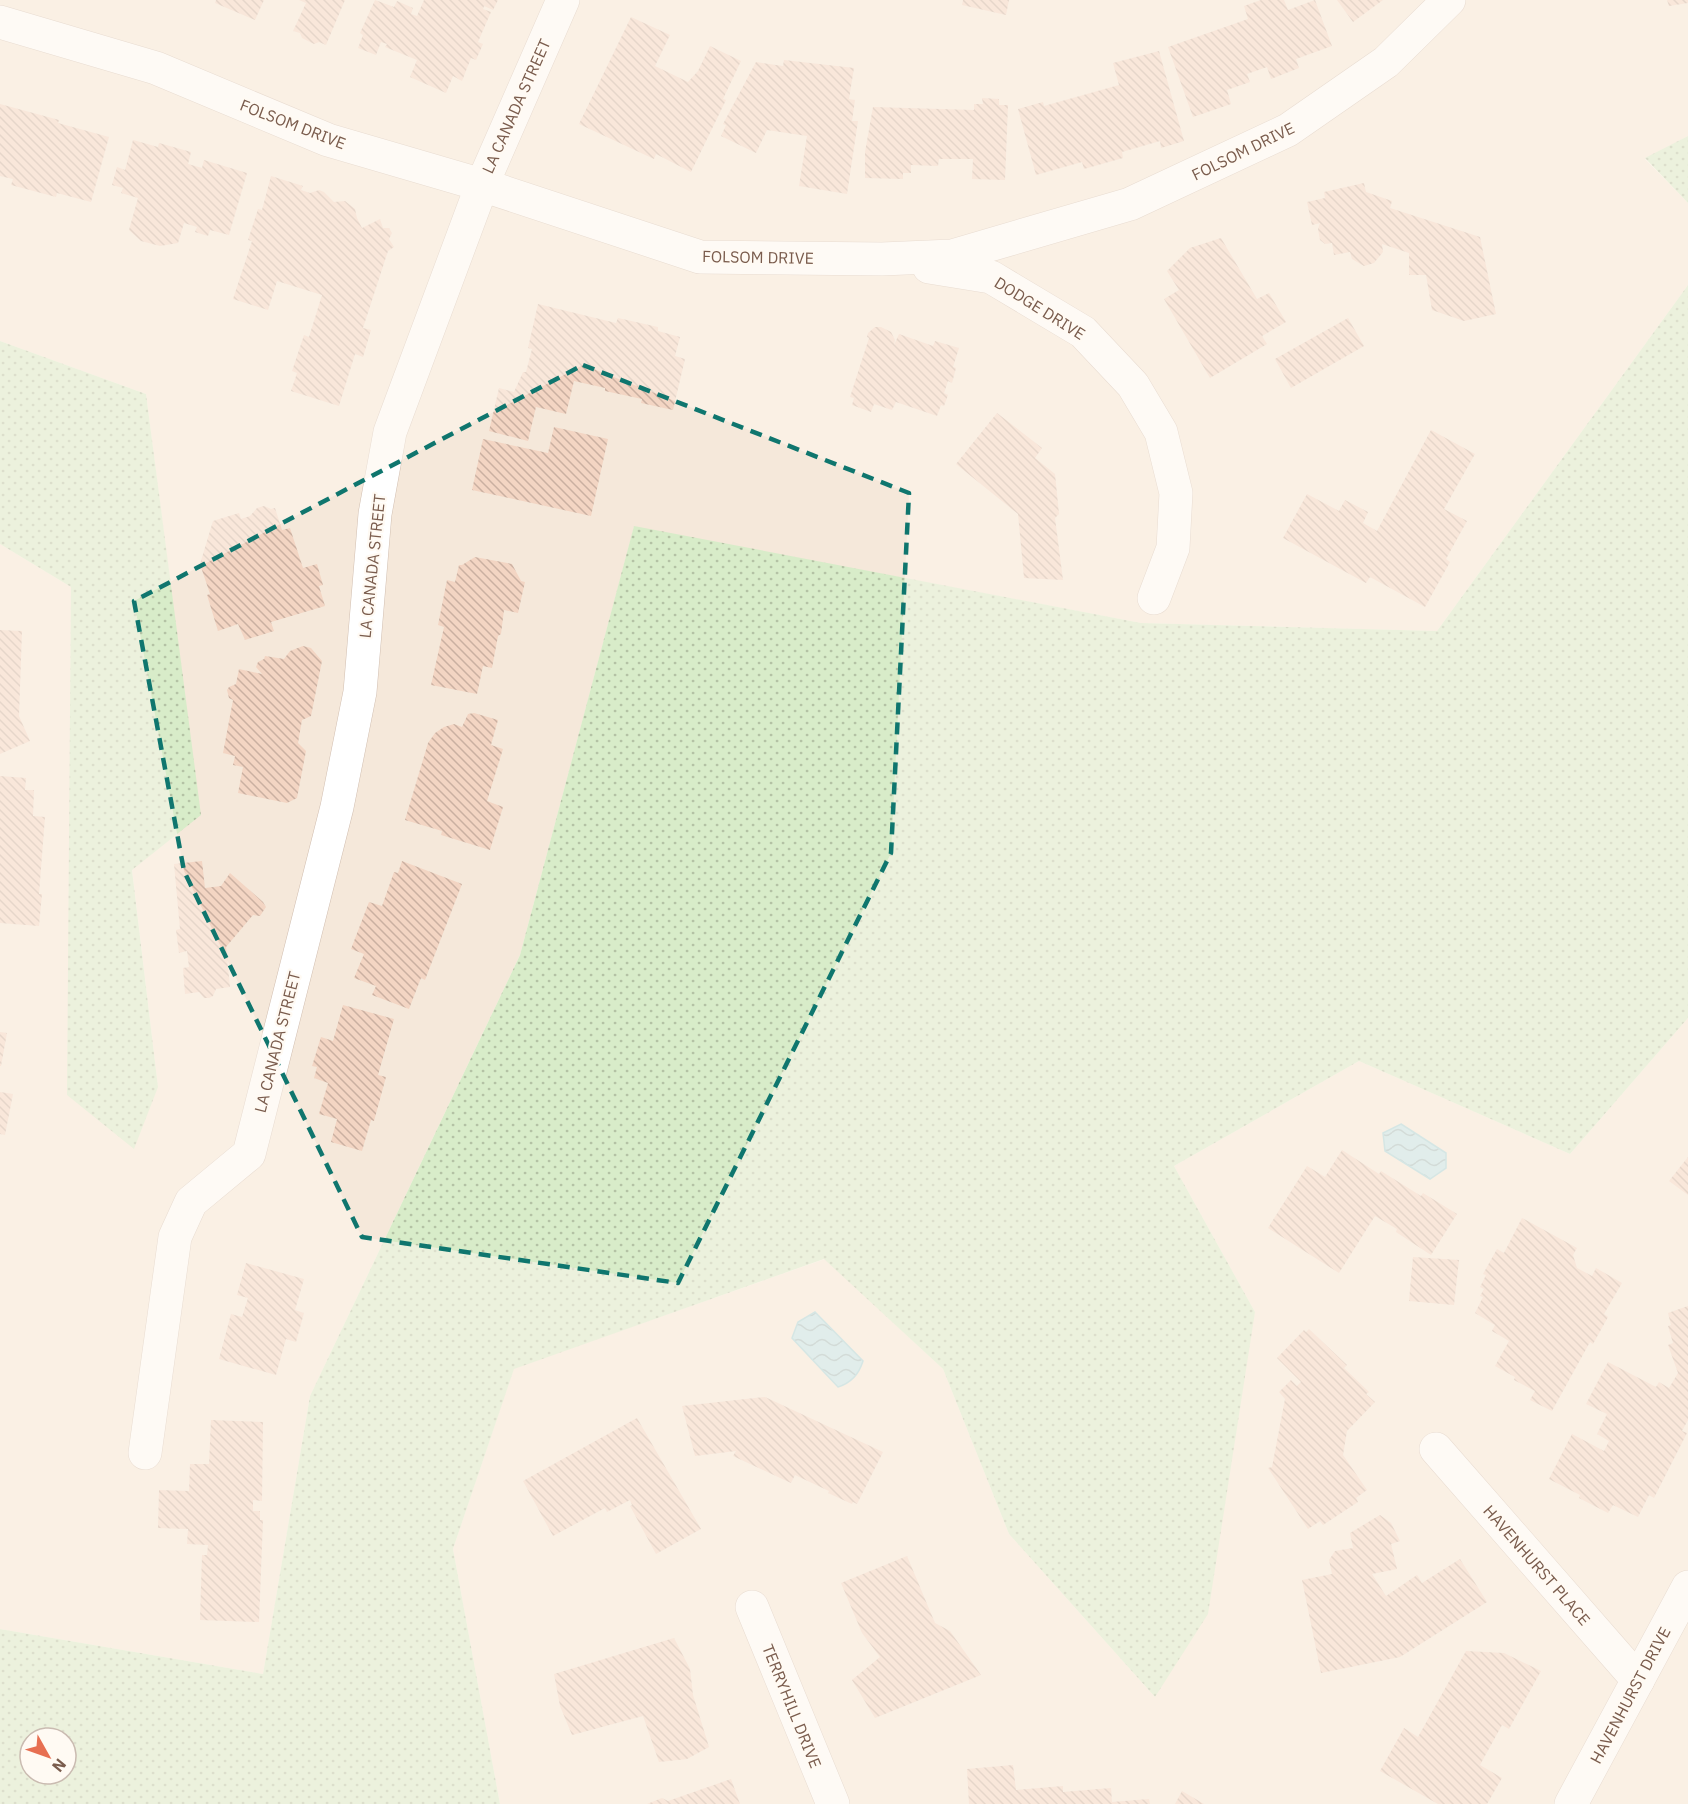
<svg xmlns="http://www.w3.org/2000/svg" width="1688" height="1804" font-family="'IBM Plex Sans',sans-serif">
<defs>
<pattern id="grass-dots" width="8" height="8" patternUnits="userSpaceOnUse" patternTransform="scale(1.5)"><rect width="8" height="8" fill="#d8ecc9"/><path d="M2 2h.1M6 6h.1" fill="none" stroke="#b4c2a5" stroke-width="1.8" stroke-linecap="round"/></pattern>
<pattern id="water-waves" width="16" height="10" patternUnits="userSpaceOnUse" patternTransform="scale(1.5)"><rect width="16" height="10" fill="#bfe3e8"/><path d="M0 5q4-4 8 0t8 0" fill="none" stroke="#a0bbbe"/></pattern>
<pattern id="building-back-hatch" width="6" height="6" patternUnits="userSpaceOnUse" patternTransform="scale(1.5)"><rect width="6" height="6" fill="#f3d5c3"/><path d="M-1 5l2 2M0 0l6 6M5-1l2 2" fill="none" stroke="#cab0a1"/></pattern>
</defs>
<rect width="100%" height="100%" fill="#fdf6ec"/>
<g fill="#f5e8da">
<polygon points="0,0 1688,0 1688,136 1645,159 1688,203 1688,285 1437,631 1141,623 634,527 520,955 310,1396 263,1674 0,1629 0,544 71,587 70,840 158,1087 132,869 200,815 146,394 0,341"/>
<polygon points="1688,1018 1688,1804 500,1804 453,1549 514,1368 825,1259 943,1369 1009,1534 1155,1697 1255,1312 1174,1166 1359,1061 1570,1154"/>
</g>
<g fill="url(#grass-dots)" fill-rule="evenodd">
<polygon points="1688,136 1688,203 1645,158"/>
<path d="M1688,285V1018L1570,1154L1359,1061L1174,1166L1255,1312L1208,1614L1155,1697L1009,1534L943,1369L824,1259L514,1369L453,1549L500,1804H0V1629L263,1674L310,1396L520,955L634,526L1141,623L1437,631ZM30,1738H66V1774H30Z"/>
<polygon points="0,341 146,394 201,815 132,870 158,1087 134,1149 67,1095 71,587 0,544"/>
</g>
<g fill="url(#water-waves)" stroke="#a5d3da" stroke-width="1.5">
<polygon points="1401,1124 1446,1153 1446,1168 1430,1179 1385,1151 1383,1133"/>
<path d="M815,1312L863,1361C859,1374 851,1383 838,1387L792,1338L798,1322Z"/>
</g>
<g fill="url(#building-back-hatch)">
<polygon points="216,0 264,0 255,20 215,3"/>
<polygon points="299,0 345,0 326,45 319,42 314,44 302,38 300,33 293,31 306,3"/>
<polygon points="375,0 394,7 397,1 413,8 411,14 417,16 424,0 498,0 493,10 484,6 483,9 491,12 478,42 483,44 476,60 471,58 462,81 453,76 446,93 410,77 417,60 385,47 387,44 381,42 376,55 358,48 363,35 360,33"/>
<polygon points="963,0 1009,0 1006,15 962,5"/>
<polygon points="1261,0 1284,0 1288,10 1315,0 1332,46 1296,59 1299,68 1271,79 1267,67 1247,74 1250,82 1227,90 1231,104 1193,117 1168,47 1248,19 1244,6"/>
<polygon points="1337,0 1383,0 1353,22"/>
<polygon points="1667,0 1688,0 1688,3 1669,6"/>
<polygon points="631,17 670,35 655,66 688,82 698,71 710,46 741,61 723,99 726,100 691,172 656,154 654,159 579,124"/>
<polygon points="1159,51 1184,141 1161,148 1160,141 1122,152 1123,158 1084,169 1082,162 1036,175 1018,109 1043,102 1044,106 1119,85 1113,63"/>
<polygon points="784,60 854,68 849,99 855,100 852,121 858,121 847,194 799,186 807,136 767,130 756,153 721,136 726,125 723,124 756,62 783,66"/>
<polygon points="982,98 999,99 999,105 1008,105 1005,180 972,179 973,159 939,159 938,166 911,165 911,173 903,173 903,179 865,178 865,152 873,107 974,110 974,104 983,104"/>
<polygon points="0,104 59,120 58,123 109,137 91,202 57,193 56,197 11,185 13,179 0,176"/>
<polygon points="133,140 158,147 159,143 191,152 188,164 202,168 204,160 247,173 229,235 210,230 208,236 195,232 197,227 184,223 178,243 160,246 141,241 129,230 138,198 121,193 123,188 112,185 117,167 125,170"/>
<polygon points="271,176 303,186 301,190 310,193 319,190 324,192 334,202 345,201 355,209 357,218 362,228 380,219 383,228 389,228 392,233 389,239 394,247 388,251 363,328 371,330 363,357 355,354 339,406 291,391 297,373 292,371 304,335 309,337 322,295 277,281 268,310 233,299 252,241 248,240 258,209 262,210"/>
<polygon points="1364,183 1366,192 1392,201 1390,208 1480,237 1496,314 1464,321 1432,310 1426,275 1409,275 1409,253 1382,244 1383,252 1374,263 1364,266 1352,259 1350,252 1334,255 1332,243 1325,244 1320,240 1318,229 1320,223 1312,225 1307,202 1325,198 1324,192"/>
<polygon points="1221,238 1257,299 1269,293 1286,322 1262,336 1267,344 1210,378 1164,299 1179,290 1167,271 1190,248"/>
<polygon points="538,304 616,323 618,318 658,327 658,331 680,337 675,356 685,359 673,410 641,403 642,399 605,391 605,388 574,381 566,414 536,407 528,441 489,431 499,388 514,392 523,372 526,372 532,349 528,348"/>
<polygon points="1348,318 1364,346 1291,388 1275,359"/>
<polygon points="875,327 881,327 891,332 895,340 894,345 899,334 933,346 935,341 959,348 953,367 956,368 952,383 948,381 944,393 948,395 944,406 941,405 937,416 896,402 892,410 874,404 871,412 852,405 854,398 850,397 869,338 867,337 868,333"/>
<polygon points="997,413 1042,448 1035,458 1055,474 1059,514 1055,518 1063,580 1024,578 1018,514 956,464"/>
<polygon points="554,427 608,439 591,516 472,490 483,439 548,453"/>
<polygon points="1431,430 1475,454 1444,509 1467,521 1446,559 1450,562 1425,607 1370,577 1366,583 1283,538 1307,494 1339,511 1345,500 1368,512 1363,523 1377,531"/>
<polygon points="264,506 271,509 275,508 282,530 290,528 303,568 317,564 323,585 319,586 325,606 271,622 274,631 245,640 238,624 218,631 207,595 210,594 200,564 213,521 239,513 241,519 250,516 257,508"/>
<polygon points="475,557 512,564 521,581 525,582 518,613 504,610 501,634 498,636 492,668 483,666 477,694 431,685 444,627 438,625 447,580 455,582 459,565 462,565"/>
<polygon points="0,630 22,631 19,716 30,741 0,754"/>
<polygon points="303,646 311,648 322,661 311,716 302,720 298,743 306,751 297,798 287,803 238,793 243,767 233,765 235,756 223,753 233,700 229,698 227,690 229,687 236,684 239,669 262,674 256,667 258,662 264,659 265,656 284,659 290,651"/>
<polygon points="474,713 498,720 491,745 503,749 487,801 503,807 490,850 441,835 442,831 405,820 428,743 435,733 444,727 454,724 462,727 468,714"/>
<polygon points="0,776 26,778 25,790 34,790 33,816 45,817 39,894 42,894 39,926 0,923"/>
<polygon points="202,861 205,888 221,886 230,873 263,902 266,907 260,916 253,915 226,947 230,987 216,989 213,996 209,998 204,998 199,992 185,994 183,968 189,967 187,951 179,953 176,930 180,929 174,864"/>
<polygon points="402,861 462,884 425,980 421,978 409,1009 372,995 376,986 354,978 364,954 351,949 369,902 382,906 394,872 398,873"/>
<polygon points="343,1005 394,1019 378,1075 386,1077 374,1121 371,1120 362,1151 331,1142 337,1119 319,1114 328,1083 314,1078 317,1067 312,1066 321,1037 333,1041"/>
<polygon points="0,1032 7,1033 1,1066 0,1066"/>
<polygon points="0,1092 13,1094 5,1135 0,1134"/>
<polygon points="1342,1150 1379,1174 1381,1171 1421,1196 1423,1193 1457,1214 1431,1255 1396,1232 1397,1229 1375,1216 1339,1273 1268,1228 1307,1166 1325,1177"/>
<polygon points="1688,1157 1688,1195 1669,1181"/>
<polygon points="1522,1218 1577,1248 1573,1255 1577,1268 1592,1276 1596,1268 1622,1283 1604,1314 1608,1317 1593,1344 1590,1342 1552,1411 1530,1400 1535,1391 1514,1380 1515,1377 1495,1366 1509,1341 1492,1331 1495,1325 1475,1313 1483,1297 1480,1296 1484,1289 1480,1287 1486,1275 1483,1274 1497,1249 1504,1253"/>
<polygon points="1413,1257 1459,1260 1454,1305 1409,1301"/>
<polygon points="246,1263 304,1279 295,1310 304,1313 296,1342 286,1339 276,1375 219,1359 231,1314 242,1317 248,1298 237,1295"/>
<polygon points="1688,1306 1688,1420 1682,1431 1687,1433 1654,1498 1649,1495 1638,1517 1613,1505 1608,1513 1579,1498 1580,1495 1549,1479 1572,1434 1604,1451 1609,1441 1597,1434 1607,1414 1586,1404 1608,1362 1656,1387 1659,1382 1669,1388 1678,1373 1668,1345 1673,1343 1668,1326 1671,1325 1668,1313"/>
<polygon points="1309,1329 1347,1365 1344,1368 1369,1392 1366,1394 1375,1402 1347,1431 1343,1455 1367,1490 1356,1498 1358,1502 1323,1525 1320,1521 1308,1529 1268,1468 1272,1467 1285,1399 1279,1392 1291,1380 1297,1386 1301,1382 1277,1358 1304,1330 1306,1332"/>
<polygon points="765,1397 883,1452 857,1504 853,1502 852,1504 828,1493 829,1491 795,1475 791,1483 733,1456 736,1451 695,1456 682,1406"/>
<polygon points="637,1418 701,1529 656,1554 630,1506 632,1505 630,1500 607,1512 605,1508 553,1536 523,1481"/>
<polygon points="211,1420 263,1422 262,1501 253,1500 253,1511 260,1511 260,1520 263,1520 259,1622 200,1620 202,1555 207,1555 208,1545 187,1544 188,1529 158,1528 159,1490 189,1491 190,1464 209,1464"/>
<polygon points="1380,1515 1391,1523 1400,1541 1391,1544 1397,1569 1372,1574 1386,1596 1417,1575 1422,1583 1460,1559 1487,1602 1400,1657 1321,1673 1302,1580 1332,1574 1329,1560 1335,1551 1353,1548 1350,1533"/>
<polygon points="907,1556 935,1623 950,1631 981,1675 875,1718 852,1680 880,1657 862,1633 841,1583"/>
<polygon points="674,1638 690,1669 693,1695 709,1747 687,1759 659,1762 643,1716 572,1735 560,1706 554,1674"/>
<polygon points="1466,1651 1504,1653 1541,1671 1509,1729 1502,1725 1480,1765 1502,1778 1487,1804 1438,1804 1380,1771 1404,1728 1418,1737"/>
<polygon points="1013,1765 1016,1790 1063,1786 1063,1792 1111,1788 1112,1802 1149,1799 1150,1804 969,1804 967,1769"/>
<polygon points="731,1779 740,1804 647,1804 662,1798 668,1801"/>
<polygon points="1182,1791 1204,1804 1175,1804"/>
</g>
<g fill="none" stroke-linecap="round" stroke-linejoin="round">
<defs>
<g id="minor">
<polyline points="0,22 156,68 328,140 482,185 700,257 882,259 952,256 1130,204 1288,130 1386,62 1449,0"/>
<polyline points="929,267 991,277 1083,332 1133,385 1161,432 1176,493 1173,548 1154,598"/>
<polyline points="1436,1449 1638,1680"/>
<polyline points="145,1453 175,1237 191,1202 249,1154 337,807 360,692 375,514 390,432 482,185 563,0"/>
<polyline points="752,1607 833,1804"/>
<polyline points="1571,1804 1688,1587"/>
</g>
</defs>
<use href="#minor" stroke="#d1beb0" stroke-width="34"/>
<use href="#minor" stroke="#fff" stroke-width="33"/>
</g>
<path d="M0 0H1688V1804H0ZM583,365L909,493L891,853L678,1283L362,1237L184,871L134,601Z" fill="#fdf6ec" fill-opacity=".55" fill-rule="evenodd"/>
<path fill="none" stroke="#0f766e" stroke-width="4.5" stroke-dasharray="12 8" stroke-linejoin="round" d="M583,365L909,493L891,853L678,1283L362,1237L184,871L134,601Z"/>
<g text-anchor="middle" dominant-baseline="central" stroke-width="4.5" stroke-linejoin="round" paint-order="stroke">
<g font-size="16" fill="#7a5c4d" stroke="#fffaf3">
<text transform="translate(516 106) rotate(-66)">LA CANADA STREET</text>
<text transform="translate(293 124) rotate(21)">FOLSOM DRIVE</text>
<text transform="translate(1243 151) rotate(-26)">FOLSOM DRIVE</text>
<text transform="translate(758 257) rotate(1)">FOLSOM DRIVE</text>
<text transform="translate(1040 308) rotate(32)">DODGE DRIVE</text>
<text transform="translate(372 566) rotate(-84)">LA CANADA STREET</text>
<text transform="translate(277 1042) rotate(-76)">LA CANADA STREET</text>
<text transform="translate(1537 1565) rotate(49)">HAVENHURST PLACE</text>
<text transform="translate(1630 1695) rotate(-62)">HAVENHURST DRIVE</text>
<text transform="translate(792 1706) rotate(68)">TERRYHILL DRIVE</text>
</g>
</g>
<g transform="translate(48 1756) rotate(130)"><circle r="28" fill="#fffaf3" stroke="#cabbb1" stroke-width="1.5"/>
<path d="M0-4.5L10 22L0 15L-10 22Z" fill="#e76f51"/>
<text y="-9" font-size="16" font-weight="bold" text-anchor="middle" fill="#7a5c4d">N</text>
</g>
</svg>
